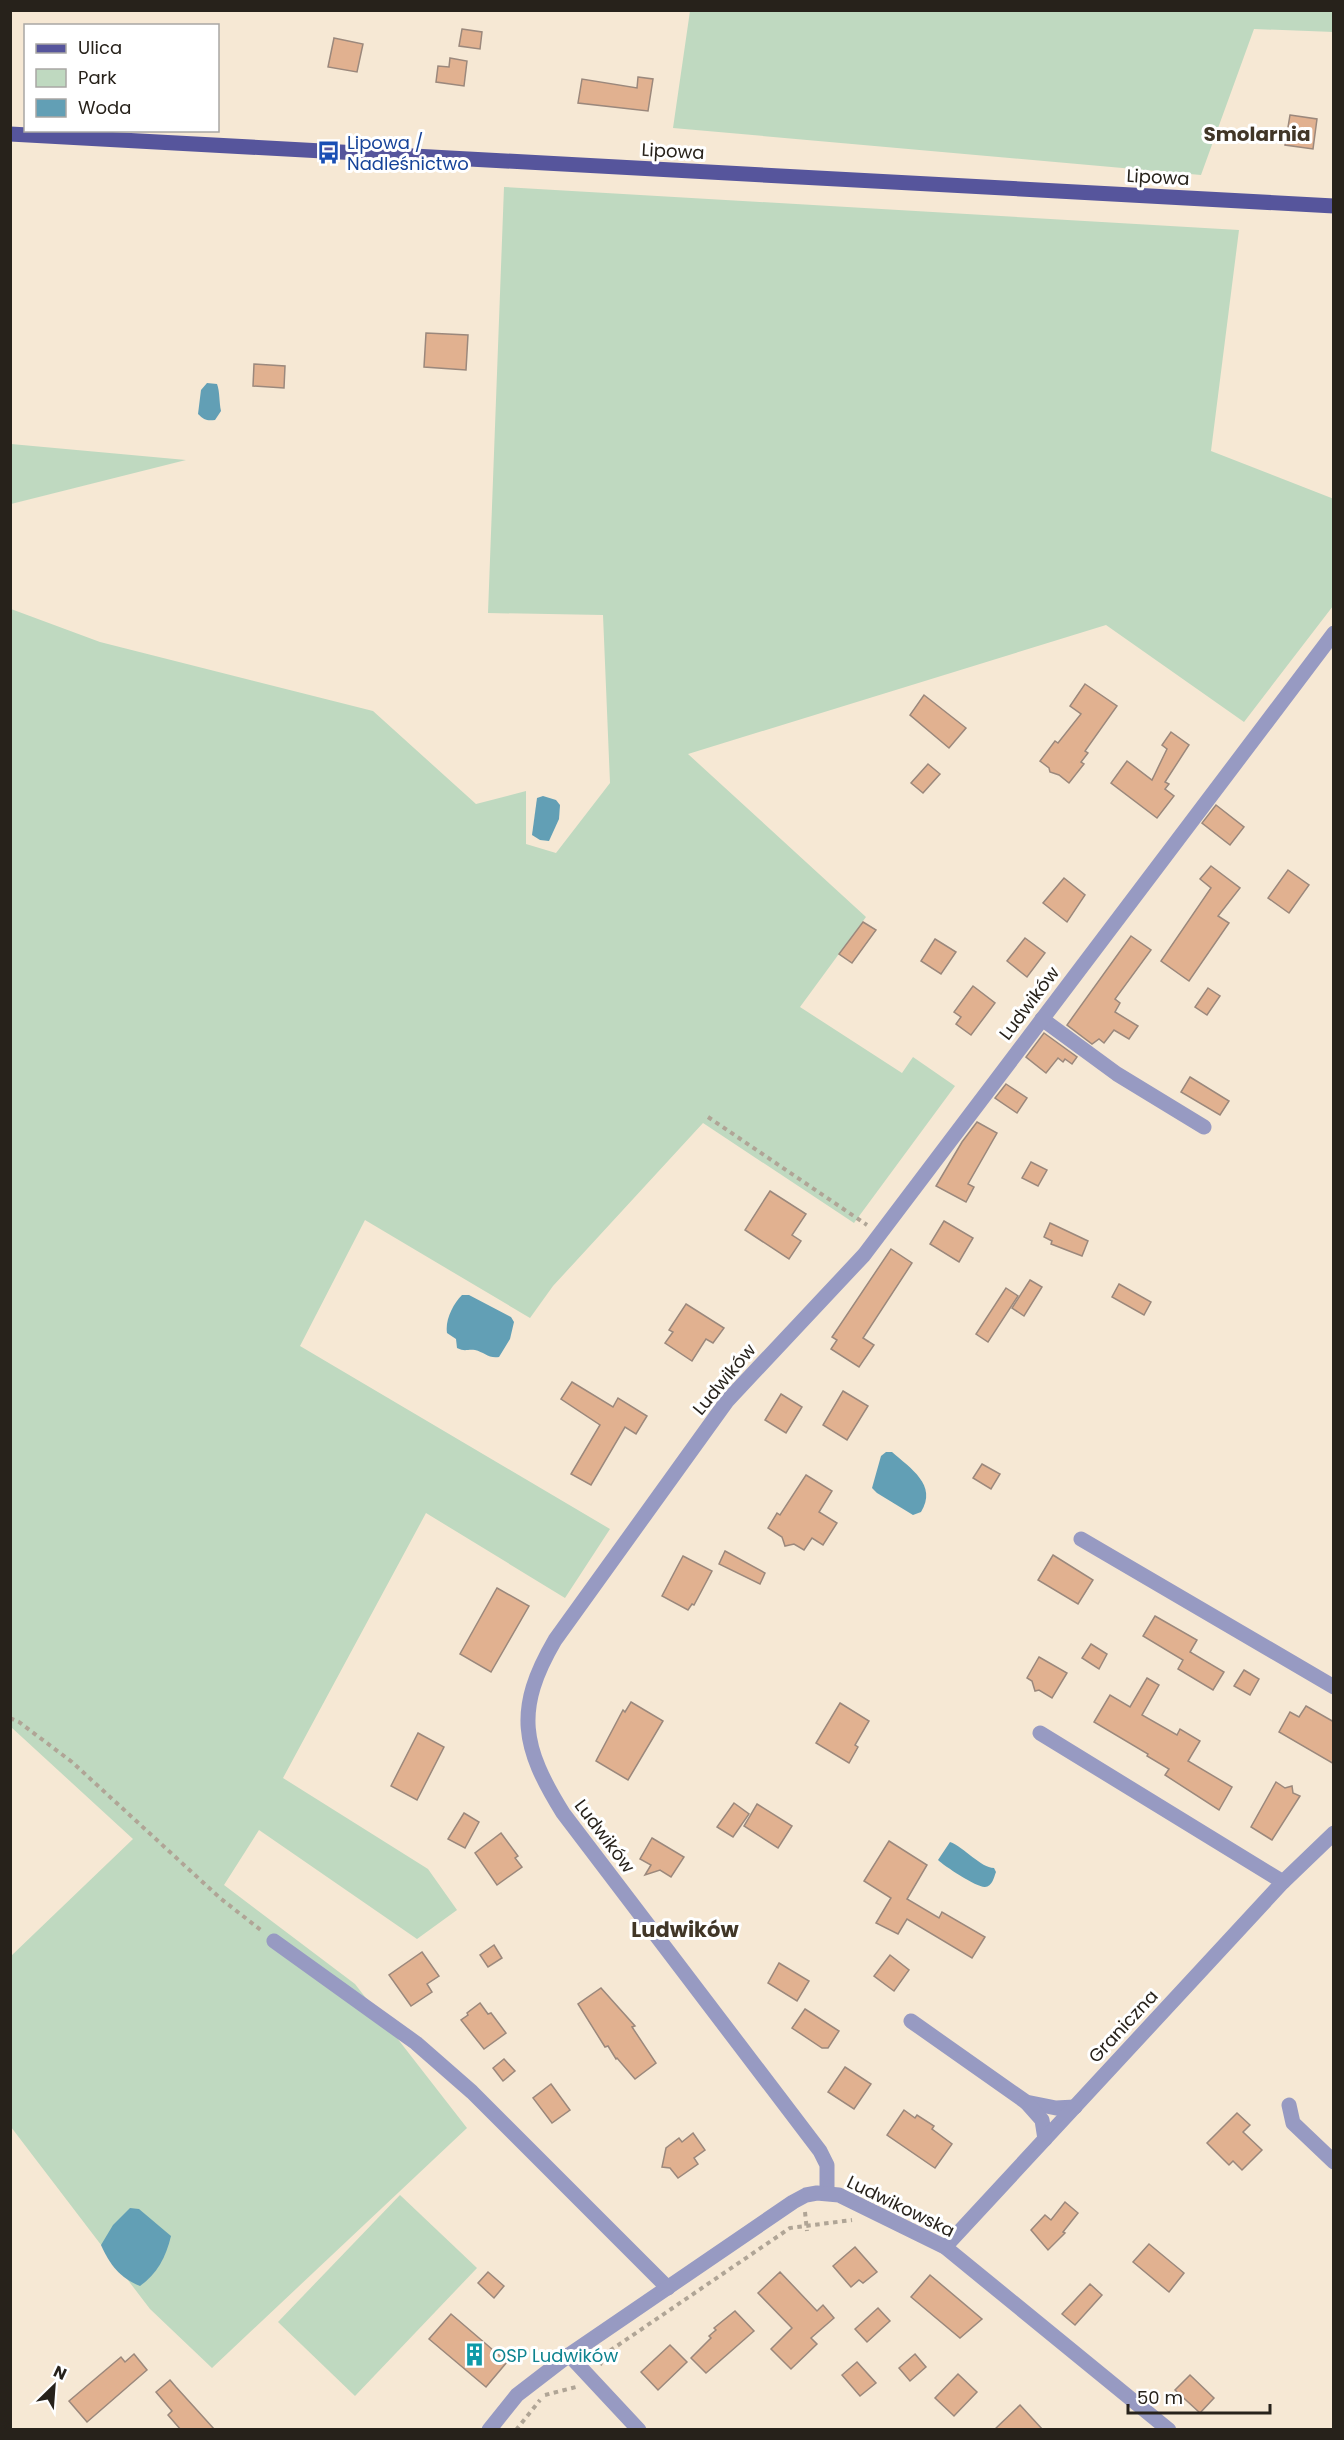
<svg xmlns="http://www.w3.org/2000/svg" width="1344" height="2440" font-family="Poppins,sans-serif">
<rect width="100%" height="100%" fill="#f6e8d4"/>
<g fill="#bfd9c0">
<polygon points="690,11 1333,10 1334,32 1254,29 1201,175 673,128"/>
<polygon points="504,187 1239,230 1211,451 1334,499 1333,606 1244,722 1106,625 688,754 866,917 800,1007 902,1073 913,1057 955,1086 854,1223 703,1123 553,1286 530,1318 365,1220 300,1346 610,1529 565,1598 426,1513 283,1778 428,1869 457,1910 417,1939 259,1830 224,1885 355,1984 467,2128 212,2368 150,2309 11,2127 11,1956 133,1839 11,1727 11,609 100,642 373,711 476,804 526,791 526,844 556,853 610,783 603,615 488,613"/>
<polygon points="11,444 186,460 11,504"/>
<polygon points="400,2195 477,2268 355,2396 278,2322"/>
</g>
<g fill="#629fb5">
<path d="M207,383L217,384C220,392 219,402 221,411L215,420C207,421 204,420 198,414L201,390Z"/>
<polygon points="543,796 556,800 560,805 559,819 549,841 540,840 532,835 537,798"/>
<path d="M462,1295H469L511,1317L514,1322L510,1339L499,1357C489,1359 484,1352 475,1350C467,1349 465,1352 457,1348L456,1339L447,1333C445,1320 453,1304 462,1295Z"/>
<path d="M886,1452H892C910,1468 938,1485 921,1512L913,1515L877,1493L872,1488L881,1456Z"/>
<path d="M950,1842C964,1847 981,1868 994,1868L996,1872C994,1877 992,1887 985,1887C978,1888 944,1866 938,1860Z"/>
<path d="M130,2208L139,2209L171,2236C166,2257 157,2274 140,2286C120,2278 110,2265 101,2245L113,2225Z"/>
</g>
<g fill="#e1b190" stroke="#9b887c" stroke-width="1.5">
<polygon points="462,29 482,32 480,49 459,46"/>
<polygon points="334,38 363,44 357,72 328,67"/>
<polygon points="450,58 467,61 464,86 436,82 438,66 449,67"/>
<polygon points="638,77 653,79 648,111 578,103 582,79 637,88"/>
<polygon points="1290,115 1317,119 1313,149 1285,145"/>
<polygon points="426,333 468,335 466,370 424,367"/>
<polygon points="254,364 285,366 284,388 253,386"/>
<polygon points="1085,684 1117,706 1085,751 1088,753 1081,762 1084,764 1069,783 1059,775 1050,772 1049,768 1040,761 1055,741 1058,743 1081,714 1070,706"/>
<polygon points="924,695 966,728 949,748 910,715"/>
<polygon points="1171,732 1189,745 1165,782 1169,784 1165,789 1174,796 1157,818 1111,783 1127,761 1152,780 1167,749 1162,745"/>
<polygon points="928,764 940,774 923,793 911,783"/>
<polygon points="1216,805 1244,827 1230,845 1202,823"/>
<polygon points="1211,866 1240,888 1218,916 1229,923 1189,981 1161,961 1211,888 1200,879"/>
<polygon points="1288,870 1309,885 1289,913 1268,898"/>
<polygon points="1064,878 1085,895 1067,922 1043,903"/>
<polygon points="863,922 876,930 852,963 839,954"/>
<polygon points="1131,936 1151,950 1115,999 1120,1003 1115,1012 1138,1026 1129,1039 1114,1030 1104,1043 1099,1039 1092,1044 1067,1025"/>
<polygon points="1025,938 1045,953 1027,977 1007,961"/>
<polygon points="935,939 956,952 941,974 921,961"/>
<polygon points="973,986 995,1003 971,1035 956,1024 961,1017 954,1012"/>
<polygon points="1208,988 1220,996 1207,1015 1195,1007"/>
<polygon points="1044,1033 1077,1057 1072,1064 1065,1059 1063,1062 1058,1058 1046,1073 1026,1057"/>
<polygon points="1190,1077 1229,1101 1220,1115 1181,1092"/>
<polygon points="1006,1084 1027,1098 1017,1113 995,1098"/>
<polygon points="977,1122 997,1133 968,1184 974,1187 966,1202 936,1186 962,1142"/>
<polygon points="1031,1162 1047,1170 1038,1186 1022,1178"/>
<polygon points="770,1191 806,1214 792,1235 801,1241 789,1259 745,1230"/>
<polygon points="944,1221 973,1238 959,1262 930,1244"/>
<polygon points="1050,1223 1088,1241 1082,1256 1051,1244 1052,1241 1044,1237"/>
<polygon points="891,1249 912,1263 863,1338 874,1345 859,1367 831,1349 837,1340 832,1337"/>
<polygon points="1030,1280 1042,1287 1024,1316 1012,1308"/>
<polygon points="1119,1284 1151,1302 1144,1315 1112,1297"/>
<polygon points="1006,1288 1018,1296 988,1342 976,1334"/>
<polygon points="686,1304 724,1328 713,1343 706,1339 692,1361 665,1343 673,1332 669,1330"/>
<polygon points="572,1382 613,1407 618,1398 647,1416 636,1434 625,1427 591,1485 571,1474 600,1425 561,1399"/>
<polygon points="843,1391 868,1406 847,1440 823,1425"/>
<polygon points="781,1394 802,1407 786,1433 765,1420"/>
<polygon points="982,1464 1000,1474 991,1489 973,1478"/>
<polygon points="806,1475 832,1491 819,1512 837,1523 823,1545 812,1538 804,1550 794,1544 785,1546 782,1537 768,1528 777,1513 780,1515"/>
<polygon points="725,1551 765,1573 760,1584 719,1564"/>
<polygon points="1053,1555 1093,1580 1078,1604 1038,1580"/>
<polygon points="683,1556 712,1571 694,1605 692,1604 688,1610 662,1596"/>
<polygon points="497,1588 529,1606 491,1672 460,1654"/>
<polygon points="1155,1616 1197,1640 1190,1652 1224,1672 1213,1690 1178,1669 1183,1660 1143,1636"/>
<polygon points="1091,1644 1107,1654 1099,1669 1082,1658"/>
<polygon points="1039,1657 1067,1673 1052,1698 1039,1690 1035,1691 1032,1681 1027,1678"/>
<polygon points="1244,1670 1259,1679 1250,1695 1234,1686"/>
<polygon points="1147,1678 1159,1685 1142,1715 1177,1735 1180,1729 1200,1741 1188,1761 1232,1787 1219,1810 1165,1775 1169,1769 1147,1756 1148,1754 1094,1722 1110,1695 1130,1707"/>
<polygon points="631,1702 663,1721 628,1780 596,1761 623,1710 625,1712"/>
<polygon points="840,1703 869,1721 855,1745 858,1747 849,1763 816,1743"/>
<polygon points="1306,1706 1334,1722 1334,1764 1279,1732 1290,1712 1299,1717"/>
<polygon points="418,1733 444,1747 417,1800 391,1786"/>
<polygon points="1276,1782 1285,1788 1292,1786 1293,1793 1300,1796 1272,1840 1251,1827"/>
<polygon points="734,1803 749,1814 733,1837 717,1827"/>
<polygon points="757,1804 792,1826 778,1848 744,1826"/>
<polygon points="464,1813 479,1822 465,1848 448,1839"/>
<polygon points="501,1833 518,1856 515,1858 522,1867 497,1885 475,1853"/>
<polygon points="652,1838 684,1857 671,1877 660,1870 645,1875 651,1865 640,1859"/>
<polygon points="889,1841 927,1865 907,1899 939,1918 942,1912 985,1937 972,1958 907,1919 898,1934 876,1923 891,1898 864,1881"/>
<polygon points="494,1945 502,1958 488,1967 480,1955"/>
<polygon points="422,1952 439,1976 427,1984 432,1992 411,2006 389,1975"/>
<polygon points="890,1955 909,1970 894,1991 874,1976"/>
<polygon points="779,1963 809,1981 797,2001 768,1983"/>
<polygon points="601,1988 635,2026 632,2027 656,2063 635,2079 617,2058 616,2059 608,2046 605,2047 578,2004"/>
<polygon points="480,2003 488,2014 491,2013 506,2033 484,2049 461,2020 468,2015 467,2013"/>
<polygon points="805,2009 839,2031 828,2048 822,2048 792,2028"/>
<polygon points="504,2059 515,2071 503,2081 493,2068"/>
<polygon points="845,2067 871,2084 854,2109 828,2092"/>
<polygon points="551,2084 570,2110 552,2123 533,2098"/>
<polygon points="904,2110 915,2118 917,2115 934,2126 932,2129 952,2144 935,2168 887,2135"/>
<polygon points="1237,2113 1250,2125 1243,2132 1262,2150 1242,2170 1233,2161 1229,2165 1207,2143"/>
<polygon points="693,2133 705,2150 694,2158 698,2164 678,2178 670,2168 662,2167 666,2148 679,2138 682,2142"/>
<polygon points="1065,2202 1078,2213 1063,2232 1065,2233 1048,2250 1031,2230 1045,2215 1051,2220"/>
<polygon points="1149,2244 1184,2273 1169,2292 1133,2262"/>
<polygon points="855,2247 877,2272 863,2283 859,2280 851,2287 833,2266"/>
<polygon points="488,2272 504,2286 494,2298 478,2283"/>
<polygon points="780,2272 817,2311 823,2305 834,2318 811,2338 817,2344 791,2369 771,2349 792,2328 758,2293"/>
<polygon points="930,2275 982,2319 960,2338 911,2297"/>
<polygon points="1090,2284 1102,2295 1075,2325 1062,2314"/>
<polygon points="878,2308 890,2321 867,2342 855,2329"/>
<polygon points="735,2311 754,2331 706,2373 691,2358 711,2338 709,2336 716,2330 714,2328"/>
<polygon points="451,2314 507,2362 486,2387 429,2339"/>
<polygon points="670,2345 687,2362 658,2390 641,2372"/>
<polygon points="134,2354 147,2370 87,2422 69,2401 121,2357 125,2362"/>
<polygon points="915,2354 926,2367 910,2381 899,2368"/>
<polygon points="857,2362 876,2383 860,2396 842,2375"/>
<polygon points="958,2374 977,2392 954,2416 935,2398"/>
<polygon points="1190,2375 1214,2398 1200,2413 1175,2390"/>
<polygon points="170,2380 176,2387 215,2430 181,2430 168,2415 172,2411 156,2392"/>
<polygon points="1020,2405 1043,2430 994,2430"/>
</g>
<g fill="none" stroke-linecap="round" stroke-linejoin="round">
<g stroke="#b0a596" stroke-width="4" stroke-dasharray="4.5 4.5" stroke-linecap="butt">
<polyline points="708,1117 867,1225"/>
<polyline points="10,1718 19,1722 72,1762 220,1898 262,1931"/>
<polyline points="805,2212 807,2231"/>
<polyline points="600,2365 605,2355 611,2350 790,2228 852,2220"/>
<polyline points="545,2395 576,2387"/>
<polyline points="516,2430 540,2400"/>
</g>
<g stroke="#979ac2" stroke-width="15">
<polyline points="1042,1019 1117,1074 1204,1127"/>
<polyline points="1081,1539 1334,1687"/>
<polyline points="1040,1733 1283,1882"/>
<polyline points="274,1941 416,2043 472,2092 668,2288"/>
<polyline points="911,2021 1026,2102 1056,2108 1075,2107"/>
<polyline points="1026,2102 1042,2120 1045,2139"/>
<polyline points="1289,2105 1293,2123 1334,2162"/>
<path d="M827,2193V2165L820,2151L563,1813C522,1747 514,1710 555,1640L727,1401L864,1255L1334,633"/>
<polyline points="945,2247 1283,1882 1334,1833"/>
<polyline points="569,2355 639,2430"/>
<polyline points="489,2430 517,2395 569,2355 793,2202 806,2195 817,2193 839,2195 945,2247 1169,2430"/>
</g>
<polyline stroke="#56559c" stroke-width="15" points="10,134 1334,206"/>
</g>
<defs>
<symbol id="bus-bare" viewBox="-9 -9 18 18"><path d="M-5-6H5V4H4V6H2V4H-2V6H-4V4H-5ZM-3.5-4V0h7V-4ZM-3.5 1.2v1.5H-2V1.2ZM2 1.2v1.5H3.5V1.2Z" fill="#1a4fb4" stroke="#fff" stroke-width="2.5" paint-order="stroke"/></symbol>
<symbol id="building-bare" viewBox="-9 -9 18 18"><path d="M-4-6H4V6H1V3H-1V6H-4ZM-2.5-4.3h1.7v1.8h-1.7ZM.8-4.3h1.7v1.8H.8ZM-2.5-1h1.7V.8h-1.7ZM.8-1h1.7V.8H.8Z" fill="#0f9aa8" stroke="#fff" stroke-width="2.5" paint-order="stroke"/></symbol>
</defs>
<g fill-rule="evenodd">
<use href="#bus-bare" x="312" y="136" width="33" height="33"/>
<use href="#building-bare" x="458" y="2338" width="33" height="33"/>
</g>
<g text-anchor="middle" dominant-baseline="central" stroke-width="6" stroke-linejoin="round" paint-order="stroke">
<g font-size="18" fill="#164399" stroke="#fff" text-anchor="start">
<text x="347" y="142">Lipowa /<tspan x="347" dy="21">Nadleśnictwo</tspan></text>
</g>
<g font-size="18" fill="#27221b" stroke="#fff">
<text transform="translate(673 151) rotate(3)">Lipowa</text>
<text transform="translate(1158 177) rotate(3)">Lipowa</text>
<text transform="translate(1029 1003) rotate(-53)">Ludwików</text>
<text transform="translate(724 1379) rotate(-50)">Ludwików</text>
<text transform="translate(605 1836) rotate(53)">Ludwików</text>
<text transform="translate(1123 2026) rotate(-47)">Graniczna</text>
<text transform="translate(901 2206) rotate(26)">Ludwikowska</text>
</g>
<g font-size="18" fill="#0d838f" stroke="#fff" text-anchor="start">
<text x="492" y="2355">OSP Ludwików</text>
</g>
<g font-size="20" font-weight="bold" fill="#413627" stroke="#fff">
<text x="1257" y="134">Smolarnia</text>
</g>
<g font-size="21" font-weight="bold" fill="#413627" stroke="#fff">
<text x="685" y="1929">Ludwików</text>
</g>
</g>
<rect width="1344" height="2440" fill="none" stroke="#27221b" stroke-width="24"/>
<rect x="24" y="24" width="195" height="108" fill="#ffffff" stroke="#a9a7a4" stroke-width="1.5"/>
<rect x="36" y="44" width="30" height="9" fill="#56559c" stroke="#a9a7a4" stroke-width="1.5"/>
<text x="78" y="54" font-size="18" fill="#27221b">Ulica</text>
<rect x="36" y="69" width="30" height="18" fill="#bfd9c0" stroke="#a9a7a4" stroke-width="1.5"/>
<text x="78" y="84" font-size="18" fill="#27221b">Park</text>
<rect x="36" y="99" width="30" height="18" fill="#629fb5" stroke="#a9a7a4" stroke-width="1.5"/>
<text x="78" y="114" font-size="18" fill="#27221b">Woda</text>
<g transform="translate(54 2386) rotate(25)" stroke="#ffffff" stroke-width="4.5" paint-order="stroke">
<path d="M0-4.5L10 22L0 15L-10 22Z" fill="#27221b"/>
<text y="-9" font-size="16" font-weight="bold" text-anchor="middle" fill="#27221b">N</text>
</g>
<path d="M1128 2404v9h142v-9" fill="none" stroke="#27221b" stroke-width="3"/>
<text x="1137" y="2404" font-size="18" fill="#27221b" stroke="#ffffff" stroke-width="4.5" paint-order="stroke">50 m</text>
</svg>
